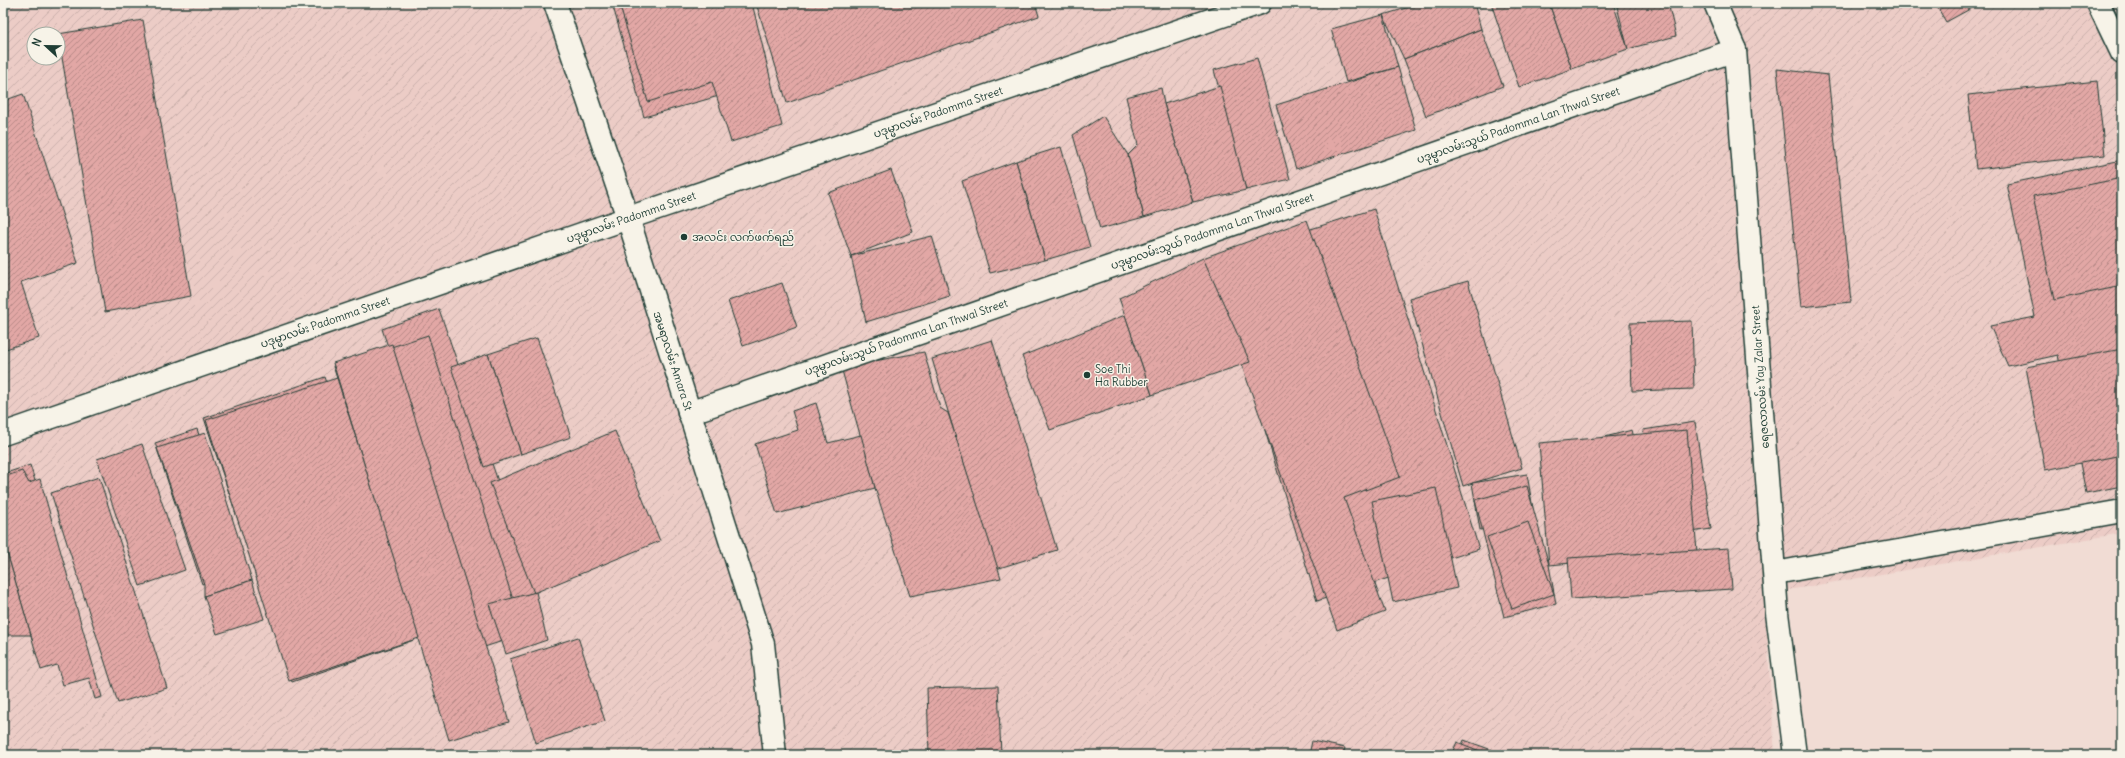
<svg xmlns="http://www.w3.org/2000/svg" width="2125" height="758" font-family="Delius,'Noto Sans Myanmar',sans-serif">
<defs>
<pattern id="industrial-furrows" width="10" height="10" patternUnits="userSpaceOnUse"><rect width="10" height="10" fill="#ecccc6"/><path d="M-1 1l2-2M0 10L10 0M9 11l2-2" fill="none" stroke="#cab0ab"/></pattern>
<pattern id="building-hatch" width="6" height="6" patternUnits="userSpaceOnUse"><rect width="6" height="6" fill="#e2a7a5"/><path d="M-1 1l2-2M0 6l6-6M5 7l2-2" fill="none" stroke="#b78987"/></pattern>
</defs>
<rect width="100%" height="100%" fill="#f1dcd4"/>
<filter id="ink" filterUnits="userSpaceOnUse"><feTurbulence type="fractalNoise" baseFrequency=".025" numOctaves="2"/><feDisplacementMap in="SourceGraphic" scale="8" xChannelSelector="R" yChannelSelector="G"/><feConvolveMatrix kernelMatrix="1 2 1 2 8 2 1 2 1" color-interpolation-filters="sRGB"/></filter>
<g filter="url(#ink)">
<path fill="url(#industrial-furrows)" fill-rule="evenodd" d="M3,3H2122V533L1764,594L1775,755H3ZM34,34H58V58H34Z"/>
<g fill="url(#building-hatch)" stroke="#1f3d34">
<polygon points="612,3 727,3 751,87 644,117"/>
<polygon points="619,3 752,3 782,126 731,142 712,82 648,102"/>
<polygon points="756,3 1035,3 1039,16 787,103"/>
<polygon points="1423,3 1474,3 1481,29 1404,59 1383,15"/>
<polygon points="1491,3 1549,3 1572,69 1519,87"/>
<polygon points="1549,3 1613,3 1628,49 1572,69"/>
<polygon points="1616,3 1668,3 1676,36 1628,49"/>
<polygon points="1935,3 1981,3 1946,22"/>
<polygon points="1383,15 1398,67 1346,82 1331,29"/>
<polygon points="143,20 191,296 105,312 58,34"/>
<polygon points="1481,29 1503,86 1426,116 1404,59"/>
<polygon points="1257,58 1290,179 1246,190 1214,70"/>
<polygon points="1398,67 1416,130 1296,169 1276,105"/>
<polygon points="1777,69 1828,75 1851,302 1801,307"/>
<polygon points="2097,81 2105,155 1976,169 1968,95"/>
<polygon points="1220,86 1246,190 1193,202 1164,104"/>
<polygon points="1161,88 1164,104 1193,202 1144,217 1128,155 1138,145 1126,97"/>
<polygon points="23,94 78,263 21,282 39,338 3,350 3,101"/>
<polygon points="1103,116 1128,155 1144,217 1100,229 1073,135"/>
<polygon points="1061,147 1090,247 1045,260 1016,161"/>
<polygon points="2122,160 2122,486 2086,493 2058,355 2008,366 1990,326 2035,317 2007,184"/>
<polygon points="1016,161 1045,260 990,273 962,181"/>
<polygon points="891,170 913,232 851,256 828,193"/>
<polygon points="2122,178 2122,286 2054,300 2033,196"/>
<polygon points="1374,209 1479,549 1317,601 1213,260"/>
<polygon points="1307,220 1400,477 1344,498 1385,612 1337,630 1203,258"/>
<polygon points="932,236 950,296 866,322 851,256"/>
<polygon points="1203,258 1250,362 1152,395 1119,298"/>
<polygon points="1468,281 1522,468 1463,486 1409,298"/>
<polygon points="782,283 797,327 743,346 728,301"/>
<polygon points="439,309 536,592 479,612 382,329"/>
<polygon points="1125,315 1152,395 1050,430 1022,356"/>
<polygon points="1692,321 1694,389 1632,391 1630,323"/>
<polygon points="428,335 524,634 430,665 333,366"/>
<polygon points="537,338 571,437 521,454 488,354"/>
<polygon points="992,340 1057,550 996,569 932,359"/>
<polygon points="392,344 509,722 449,740 333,363"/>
<polygon points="2122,349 2122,455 2045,470 2026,367"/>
<polygon points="924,352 940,408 948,413 1001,578 910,596 875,488 841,367"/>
<polygon points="488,354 521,454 484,467 451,367"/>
<polygon points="325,377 414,640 292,682 204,418"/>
<polygon points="337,378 419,638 289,681 206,420"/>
<polygon points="816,403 828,443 861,435 875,488 777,514 755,444 798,430 792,411"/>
<polygon points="1695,422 1711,529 1659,537 1643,430"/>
<polygon points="197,429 244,570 202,584 155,443"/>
<polygon points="1632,430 1658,536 1568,558 1543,453"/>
<polygon points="1687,430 1697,552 1549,565 1539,443"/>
<polygon points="615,431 660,541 534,593 490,483"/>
<polygon points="205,433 252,580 204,596 204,584 157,448"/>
<polygon points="142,444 185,570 140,586 97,459"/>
<polygon points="30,465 81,625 33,641 3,545 3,474"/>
<polygon points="22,471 29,483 40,479 102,697 95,699 89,678 63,685 57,665 41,670 3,539 3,477"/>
<polygon points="1527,474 1535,521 1480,530 1472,483"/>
<polygon points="99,477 167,688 118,703 51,493"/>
<polygon points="1527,486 1549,565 1556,604 1504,617 1475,500"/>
<polygon points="1436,488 1457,588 1393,602 1372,501"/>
<polygon points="1528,522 1554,594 1512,609 1487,537"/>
<polygon points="1729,548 1732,589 1571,599 1568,558"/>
<polygon points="6,549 31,635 3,635 3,550"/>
<polygon points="252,580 264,619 217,634 204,596"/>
<polygon points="536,592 547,640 506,654 489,604"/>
<polygon points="578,637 605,721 536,743 510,659"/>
<polygon points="998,686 1001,755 929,755 927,688"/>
<polygon points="1464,740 1506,755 1458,755"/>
<polygon points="1312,741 1345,748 1343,755 1309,755"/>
<polygon points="1457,742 1490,755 1451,755"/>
</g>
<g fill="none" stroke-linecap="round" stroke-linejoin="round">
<defs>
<g id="minor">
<polyline points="555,3 628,218 763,644 775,755"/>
<polyline points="1715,3 1735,50 1777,613 1795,755"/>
<polyline points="2098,3 2122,53"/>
<polyline points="689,413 1735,50"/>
<polyline points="3,434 628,218 1260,3"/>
<polyline points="1775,573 2122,511"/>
</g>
</defs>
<use href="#minor" stroke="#1f3d34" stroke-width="25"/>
<use href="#minor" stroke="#f7f3e8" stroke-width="22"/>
</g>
</g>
<g fill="#1f3d34" stroke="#f7f3e8" stroke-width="1.5">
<circle cx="684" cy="237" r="4"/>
<circle cx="1087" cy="375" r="4"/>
</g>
<g text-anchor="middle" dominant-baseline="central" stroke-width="3" stroke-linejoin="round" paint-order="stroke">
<g font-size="11" fill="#1f3d34" stroke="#f7f3e8">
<text transform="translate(938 112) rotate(-19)">ပဒုမ္မာလမ်း Padomma Street</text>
<text transform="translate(1518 125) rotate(-19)">ပဒုမ္မာလမ်းသွယ် Padomma Lan Thwal Street</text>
<text transform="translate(631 217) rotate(-19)">ပဒုမ္မာလမ်း Padomma Street</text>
<text transform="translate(1212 231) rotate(-19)">ပဒုမ္မာလမ်းသွယ် Padomma Lan Thwal Street</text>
<text transform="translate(325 322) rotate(-19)">ပဒုမ္မာလမ်း Padomma Street</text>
<text transform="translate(906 337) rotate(-19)">ပဒုမ္မာလမ်းသွယ် Padomma Lan Thwal Street</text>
<text transform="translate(673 361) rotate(72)">အမရာလမ်း Amara St</text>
<text transform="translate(1760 377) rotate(-94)">ရေဇလာလမ်း Yay Zalar Street</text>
</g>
<g font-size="11" fill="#1f3d34" stroke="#f7f3e8" text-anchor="start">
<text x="692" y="237">အလင်း လက်ဖက်ရည်</text>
<text x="1095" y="369">Soe Thi<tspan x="1095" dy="13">Ha Rubber</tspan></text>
</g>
</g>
<rect width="2125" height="758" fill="none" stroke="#f7f3e8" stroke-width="16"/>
<rect x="8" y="8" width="2109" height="742" fill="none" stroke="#1f3d34" stroke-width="1.5" filter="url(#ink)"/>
<g transform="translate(46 46) rotate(292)"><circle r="19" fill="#f7f3e8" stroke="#a1aaa0"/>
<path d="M0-3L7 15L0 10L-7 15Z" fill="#1f3d34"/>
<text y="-6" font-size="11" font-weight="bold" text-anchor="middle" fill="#1f3d34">N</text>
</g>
</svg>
